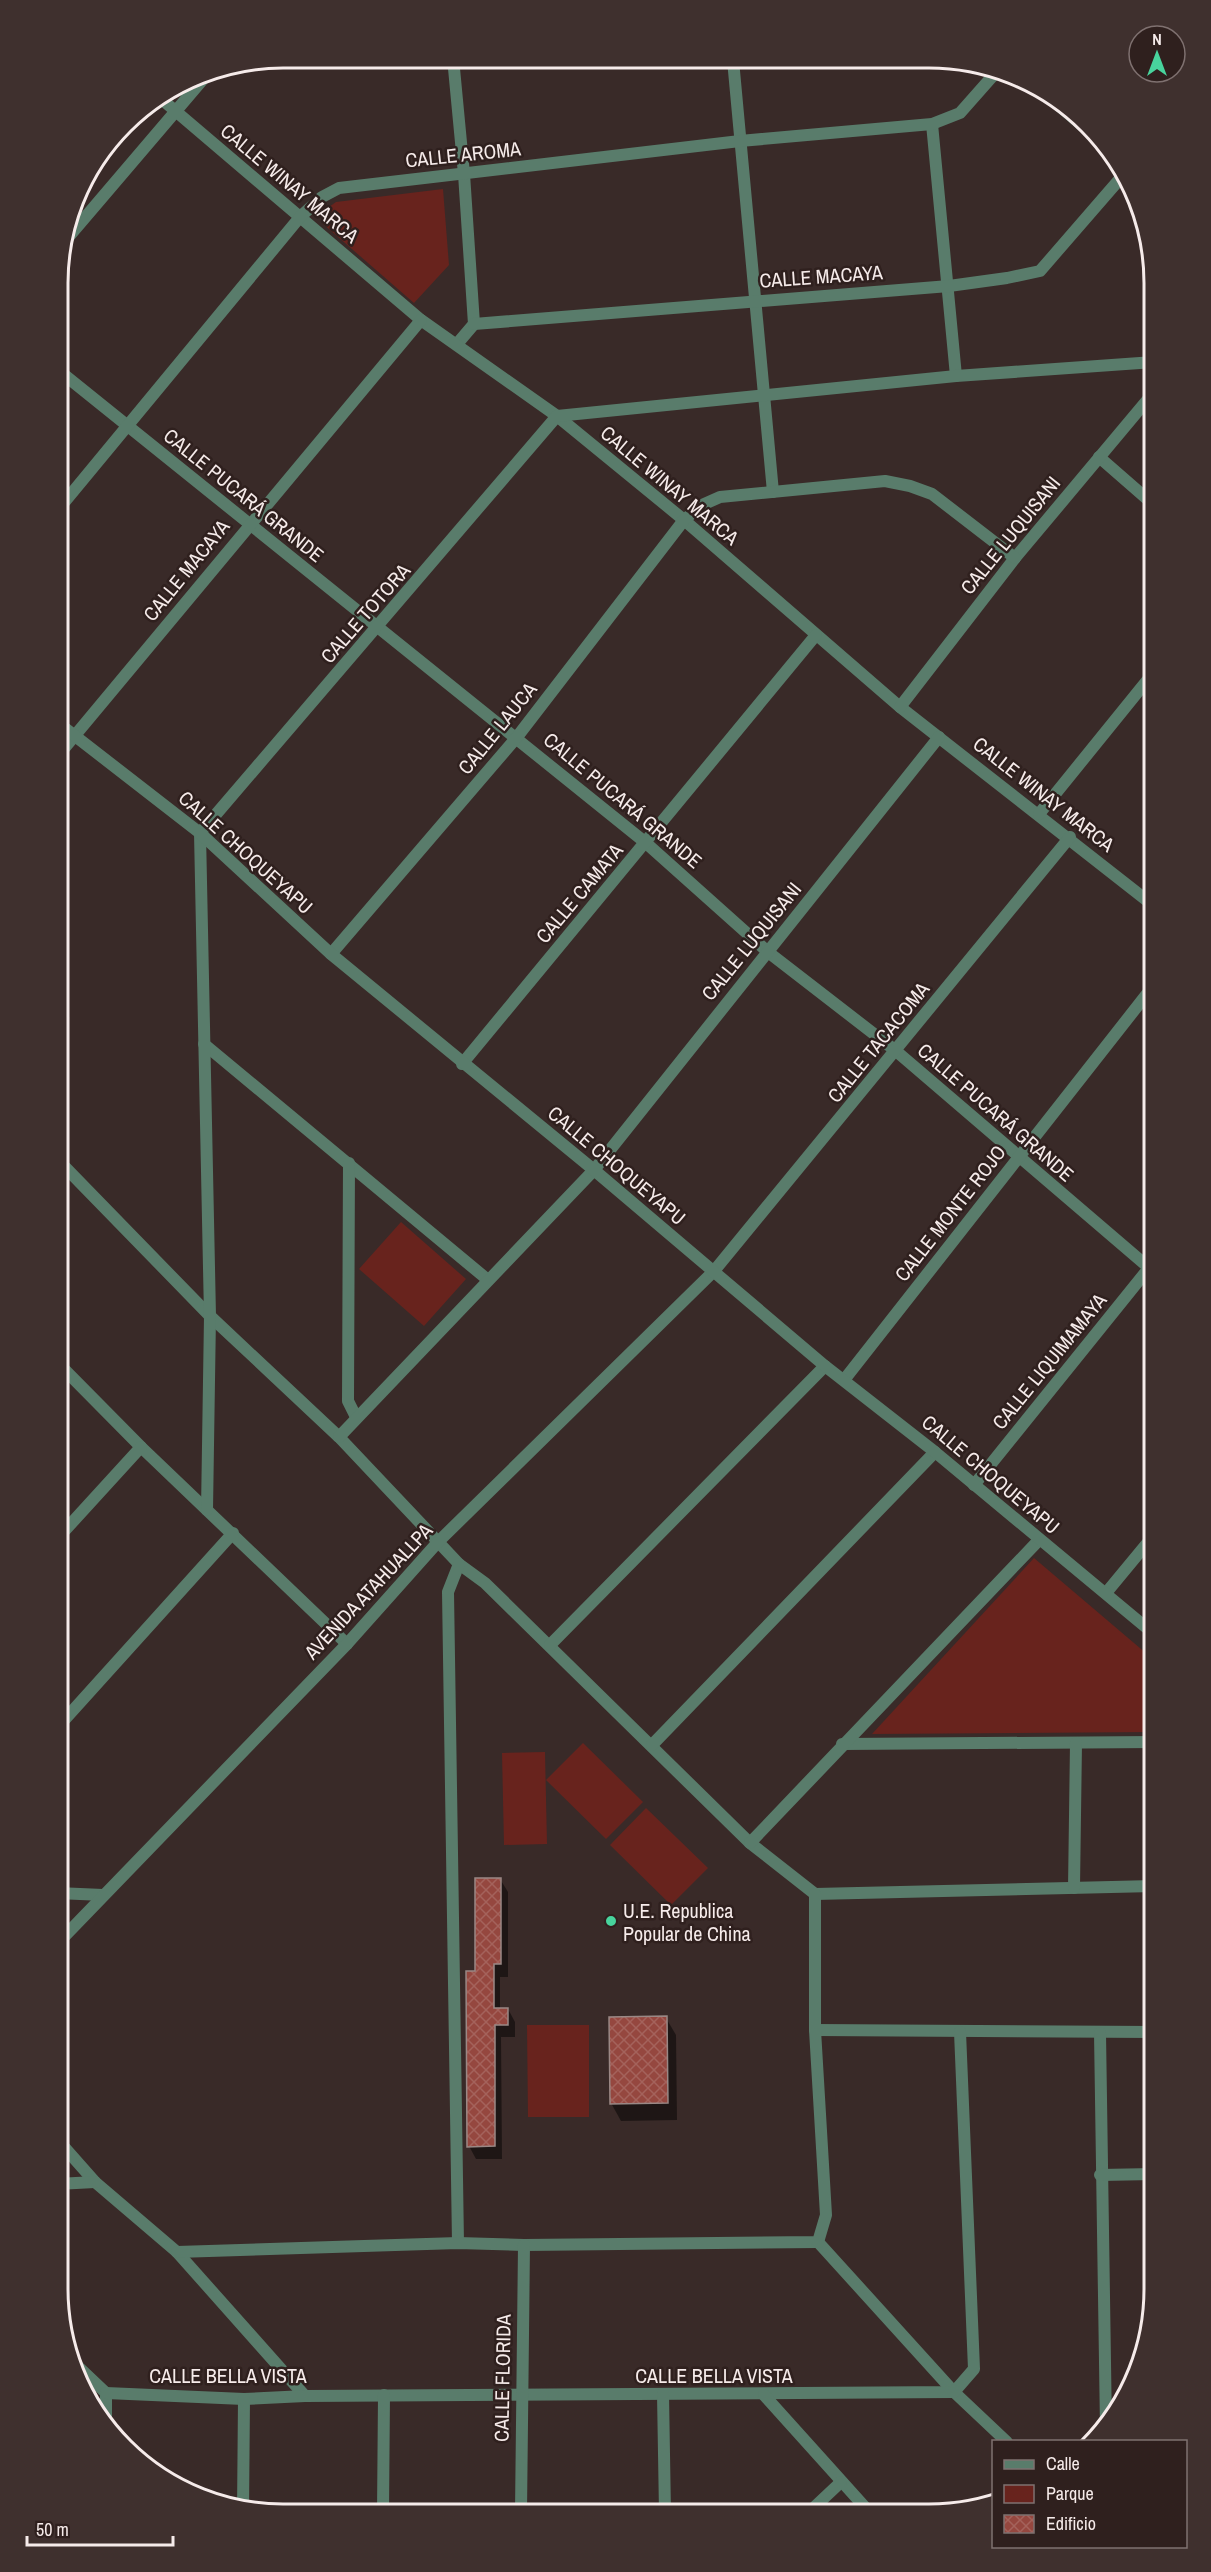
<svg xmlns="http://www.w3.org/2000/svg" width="1211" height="2572" font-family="'Archivo Narrow',sans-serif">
<defs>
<pattern id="building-cross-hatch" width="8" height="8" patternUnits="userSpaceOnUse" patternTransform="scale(1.5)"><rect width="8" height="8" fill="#95473f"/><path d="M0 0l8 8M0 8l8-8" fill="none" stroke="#a4625b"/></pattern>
</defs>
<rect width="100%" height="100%" fill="#392a28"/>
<g fill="#68231d">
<polygon points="443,189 449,265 414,303 322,223 322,212 336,202"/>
<polygon points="401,1222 466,1279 424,1326 359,1269"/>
<polygon points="1034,1558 1154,1660 1154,1732 872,1734"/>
<polygon points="583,1743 643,1802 606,1839 546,1780"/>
<polygon points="545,1752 547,1844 504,1845 502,1753"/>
<polygon points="646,1808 708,1868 671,1905 610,1845"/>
<polygon points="527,2025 589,2025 589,2117 528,2117"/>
</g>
<g fill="#0007">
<polygon points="500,1879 508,1892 508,1977 500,1977 500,2009 508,2009 515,2022 515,2037 501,2037 502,2159 476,2159 469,2146 477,1973"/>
<polygon points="666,2018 676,2035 677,2120 621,2121 611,2103"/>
</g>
<g fill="url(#building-cross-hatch)" stroke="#9a8885" stroke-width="1.5">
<polygon points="475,1878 501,1878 501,1964 494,1964 494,2008 508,2008 508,2025 495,2025 495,2146 467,2147 466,1971 475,1971"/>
<polygon points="667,2016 668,2103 610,2104 609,2017"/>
</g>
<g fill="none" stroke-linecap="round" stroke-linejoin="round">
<g stroke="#597c6b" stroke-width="12">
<polyline points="453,58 464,174 474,324 457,344"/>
<polyline points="733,60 773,492"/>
<polyline points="1030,81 1098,139"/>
<polyline points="159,97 421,320 557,416 684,520 900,707 1154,906"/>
<polyline points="932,124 956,376"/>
<polyline points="65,241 210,71"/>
<polyline points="474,324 949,286 1007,278 1040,271 1125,173"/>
<polyline points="57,369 646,843 768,952 896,1051 1154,1272"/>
<polyline points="1099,457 1154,505"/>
<polyline points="57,511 300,217 322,197 339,188 740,141 932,124 960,113 998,70"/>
<polyline points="900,707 1015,558 1154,392"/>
<polyline points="57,765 62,751 421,320"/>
<polyline points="1039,814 1154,672"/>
<polyline points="57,859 62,1164 210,1316 339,1437 459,1564 485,1583 750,1843 815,1894 1154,1886"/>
<polyline points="331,954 517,737 684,520 702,505 720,497 885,481 910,486 932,494 1015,558"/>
<polyline points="204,1044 488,1280"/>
<polyline points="462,1064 816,635"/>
<polyline points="349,1163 348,1401 356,1417"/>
<polyline points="57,1362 141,1447 347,1644"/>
<polyline points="844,1380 1154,985"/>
<polyline points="339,1437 594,1170 939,737"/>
<polyline points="974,1485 1153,1263"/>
<polyline points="207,1510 210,1316 200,833 557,416 956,376 1154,362"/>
<polyline points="57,1539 141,1447"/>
<polyline points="1106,1593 1154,1535"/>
<polyline points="550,1645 825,1366"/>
<polyline points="57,1728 233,1533"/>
<polyline points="842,1744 1154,1742"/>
<polyline points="652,1745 935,1452"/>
<polyline points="750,1843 1039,1540"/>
<polyline points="1074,1888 1076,1743"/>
<polyline points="57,1893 103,1895"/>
<polyline points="57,1944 347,1644 438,1542 714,1271 1070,837"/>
<polyline points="815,2030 1154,2032"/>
<polyline points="1100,2033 1106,2428"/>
<polyline points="57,2139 95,2182 177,2252 305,2396"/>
<polyline points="1100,2175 1154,2174"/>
<polyline points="57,2184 95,2182"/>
<polyline points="818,2242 954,2392 1007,2442"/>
<polyline points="458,2243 448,1592 459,1564"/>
<polyline points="177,2252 458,2243 524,2245 818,2242 826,2215 815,2030 815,1894"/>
<polyline points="68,2357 106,2393 106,2426"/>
<polyline points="106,2393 244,2399 305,2396 954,2392 974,2369 960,2032"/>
<polyline points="663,2394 665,2513"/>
<polyline points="764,2395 872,2515"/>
<polyline points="243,2511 244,2399"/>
<polyline points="383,2512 384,2395"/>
<polyline points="521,2512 524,2245"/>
<polyline points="807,2514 841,2482"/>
</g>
<polyline stroke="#597c6b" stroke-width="12" points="57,722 200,833 331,954 594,1170 825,1366 935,1452 1154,1634"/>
</g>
<circle fill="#48d49d" stroke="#2f201e" stroke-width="2" cx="611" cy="1921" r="6"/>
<g text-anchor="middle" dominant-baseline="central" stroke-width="5" stroke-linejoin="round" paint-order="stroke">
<g font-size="20" fill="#f6ebea" stroke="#2f201e">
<text transform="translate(463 154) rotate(-6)">CALLE AROMA</text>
<text transform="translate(290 183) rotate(40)">CALLE WINAY MARCA</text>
<text transform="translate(821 276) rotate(-4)">CALLE MACAYA</text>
<text transform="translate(670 485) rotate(40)">CALLE WINAY MARCA</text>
<text transform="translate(244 495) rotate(39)">CALLE PUCARÁ GRANDE</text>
<text transform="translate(1010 535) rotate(-51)">CALLE LUQUISANI</text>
<text transform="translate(186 570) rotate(-51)">CALLE MACAYA</text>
<text transform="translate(365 613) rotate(-49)">CALLE TOTORA</text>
<text transform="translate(497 728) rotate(-51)">CALLE LAUCA</text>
<text transform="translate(1044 794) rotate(38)">CALLE WINAY MARCA</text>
<text transform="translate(623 800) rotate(40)">CALLE PUCARÁ GRANDE</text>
<text transform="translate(246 852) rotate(42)">CALLE CHOQUEYAPU</text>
<text transform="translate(579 893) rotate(-50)">CALLE CAMATA</text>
<text transform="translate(751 941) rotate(-51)">CALLE LUQUISANI</text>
<text transform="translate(878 1042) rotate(-51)">CALLE TACACOMA</text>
<text transform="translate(996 1112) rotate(41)">CALLE PUCARÁ GRANDE</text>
<text transform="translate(617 1165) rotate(40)">CALLE CHOQUEYAPU</text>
<text transform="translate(950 1213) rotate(-52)">CALLE MONTE ROJO</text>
<text transform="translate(1049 1361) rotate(-51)">CALLE LIQUIMAMAYA</text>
<text transform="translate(991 1474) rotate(40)">CALLE CHOQUEYAPU</text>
<text transform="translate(368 1591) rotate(-47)">AVENIDA ATAHUALLPA</text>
<text x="228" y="2375">CALLE BELLA VISTA</text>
<text x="714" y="2375">CALLE BELLA VISTA</text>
<text transform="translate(502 2378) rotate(-89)">CALLE FLORIDA</text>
</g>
<g font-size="20" fill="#f6ebea" stroke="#2f201e" text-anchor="start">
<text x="623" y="1910">U.E. Republica<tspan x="623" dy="23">Popular de China</tspan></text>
</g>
</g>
<path d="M0 0H1211V2572H0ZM283 68H929A215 215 0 0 1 1144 283V2289A215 215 0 0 1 929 2504H283A215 215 0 0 1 68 2289V283A215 215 0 0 1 283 68Z" fill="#3f302e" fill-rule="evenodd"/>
<path fill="none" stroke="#f6ebea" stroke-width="3" d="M283 68H929A215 215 0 0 1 1144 283V2289A215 215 0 0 1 929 2504H283A215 215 0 0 1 68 2289V283A215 215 0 0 1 283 68Z"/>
<rect x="992" y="2440" width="195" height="108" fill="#2f201e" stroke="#7f7170" stroke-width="1.5"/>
<rect x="1004" y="2460" width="30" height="9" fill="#597c6b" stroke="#7f7170" stroke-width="1.5"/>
<text x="1046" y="2470" font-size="18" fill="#f6ebea">Calle</text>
<rect x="1004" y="2485" width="30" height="18" fill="#68231d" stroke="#7f7170" stroke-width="1.5"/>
<text x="1046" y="2500" font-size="18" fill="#f6ebea">Parque</text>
<rect x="1004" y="2515" width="30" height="18" fill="url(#building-cross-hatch)" stroke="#7f7170" stroke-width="1.5"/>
<text x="1046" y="2530" font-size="18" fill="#f6ebea">Edificio</text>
<g transform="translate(1157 54)"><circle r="28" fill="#2f201e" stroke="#7f7170" stroke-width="1.5"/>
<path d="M0-4.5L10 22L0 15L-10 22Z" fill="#48d49d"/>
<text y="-9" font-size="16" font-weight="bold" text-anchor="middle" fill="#f6ebea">N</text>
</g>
<path d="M27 2536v9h146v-9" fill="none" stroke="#f6ebea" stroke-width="3"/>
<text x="36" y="2536" font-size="18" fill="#f6ebea" stroke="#2f201e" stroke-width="4.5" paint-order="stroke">50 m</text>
</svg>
